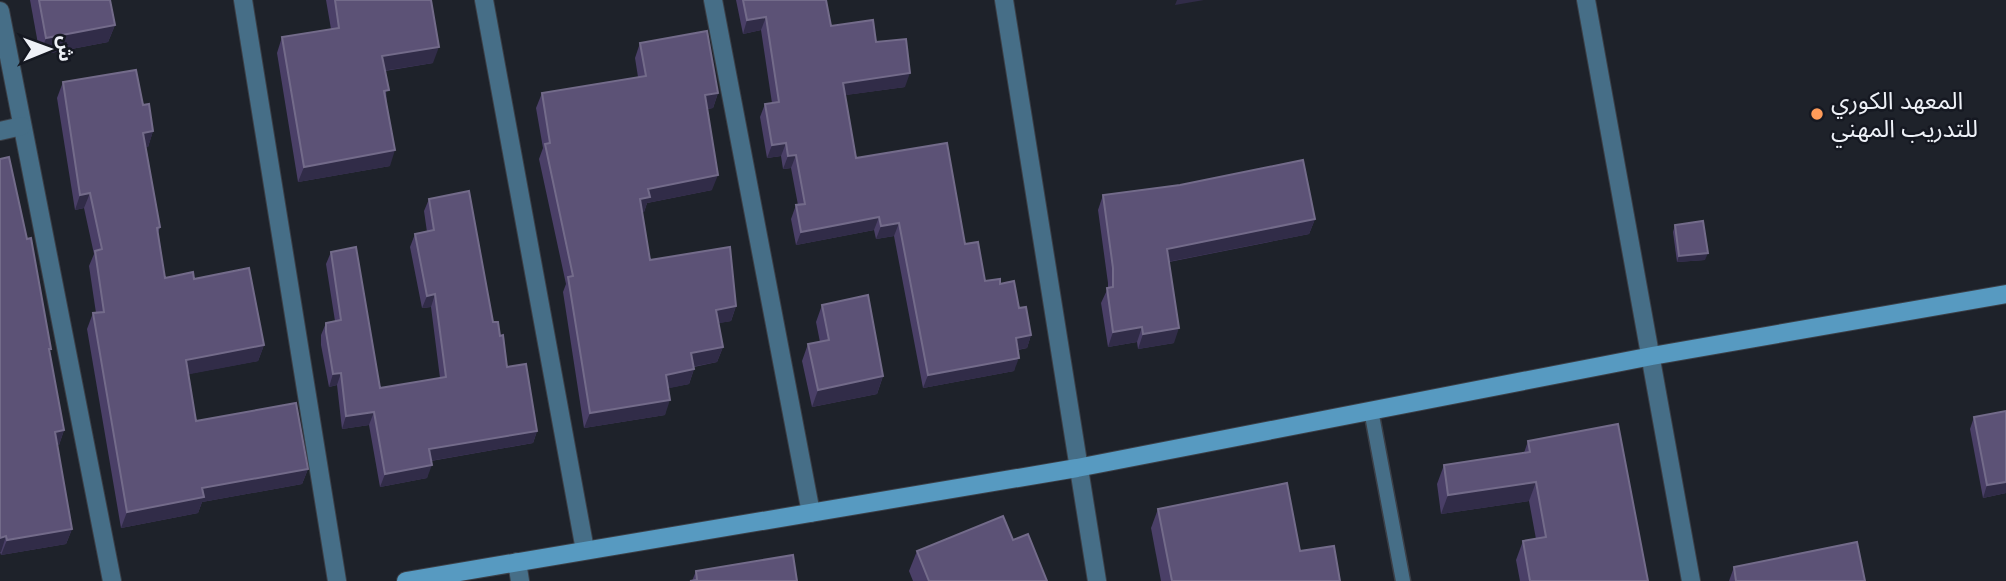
<svg xmlns="http://www.w3.org/2000/svg" width="2006" height="581" font-family="'PT Sans','Noto Sans Arabic',sans-serif">
<rect width="100%" height="100%" fill="#1e222a"/>
<g fill="none" stroke-linecap="round" stroke-linejoin="round">
<defs>
<polyline id="lane" points="1371,410 1403,581"/>
<g id="street">
<polyline points="243,0 337,581"/>
<polyline points="484,0 585,550"/>
<polyline points="713,0 811,513"/>
<polyline points="1004,0 1097,581"/>
<polyline points="1586,0 1691,581"/>
<polyline points="0,11 112,581"/>
<polyline points="0,131 22,126"/>
<polyline points="517,562 520,581"/>
</g>
<polyline id="secondary" points="406,581 1077,468 1652,356 2006,294"/>
</defs>
<use href="#lane" stroke="#3b3f47" stroke-width="17"/>
<use href="#street" stroke="#3b3f47" stroke-width="20"/>
<use href="#secondary" stroke="#3b3f47" stroke-width="20"/>
<use href="#lane" stroke="#466e87" stroke-width="14"/>
<use href="#street" stroke="#466e87" stroke-width="18"/>
<use href="#secondary" stroke="#579ac1" stroke-width="18"/>
</g>
<g fill="#4a3f67">
<polygon points="30,0 110,0 115,25 108,42 40,55"/>
<polygon points="326,0 431,0 433,63 385,71 390,166 298,182 277,53 282,37 331,29"/>
<polygon points="736,0 826,0 831,26 876,42 905,87 845,95 856,158 965,244 985,281 1000,284 1019,308 1031,335 1027,348 1018,350 1014,371 923,388 894,236 876,239 874,230 796,245 791,219 796,205 798,205 791,168 783,169 781,156 767,158 760,117 765,104 772,103 761,30 743,34"/>
<polygon points="640,43 718,93 713,108 707,109 712,190 647,203 644,212 642,212 650,260 736,306 731,321 718,323 723,347 717,362 694,367 694,369 689,384 668,388 665,415 584,428 563,292 566,284 539,159 543,148 536,108 542,93 638,77 635,58"/>
<polygon points="63,82 143,105 153,131 148,147 146,147 160,227 158,233 165,278 194,279 264,345 258,361 188,374 196,421 308,469 302,484 202,502 198,513 121,528 87,329 93,313 96,313 89,266 94,254 84,208 75,210 57,98"/>
<polygon points="0,159 49,354 64,430 59,445 57,445 72,529 66,544 1,555 0,552"/>
<polygon points="1103,195 1315,219 1309,234 1169,262 1174,343 1138,349 1137,342 1108,347 1101,303 1108,288 1108,283 1098,210"/>
<polygon points="429,199 500,336 507,367 537,431 533,443 431,461 427,478 380,487 369,425 342,429 337,385 329,387 321,345 321,335 326,323 335,321 326,264 331,252 380,388 440,378 431,307 422,308 410,247 415,234 427,232 424,211"/>
<polygon points="1675,225 1705,260 1677,262 1673,232"/>
<polygon points="822,305 883,376 877,394 812,407 802,361 808,344 820,342 816,322"/>
<polygon points="2006,411 2006,493 1983,498 1970,429 1974,417"/>
<polygon points="1528,441 1648,581 1520,581 1516,560 1523,541 1536,539 1529,501 1441,514 1437,484 1444,465 1524,453"/>
<polygon points="1158,509 1300,551 1340,581 1161,581 1151,528"/>
<polygon points="1013,540 1047,581 913,581 909,571 917,551"/>
<polygon points="1734,567 1865,581 1729,581"/>
<polygon points="696,571 797,581 692,581"/>
</g>
<g fill="#312c48">
<polygon points="1177,0 1204,0 1175,5"/>
<polygon points="766,17 761,30 743,34 747,20"/>
<polygon points="115,25 108,42 40,55 46,38"/>
<polygon points="439,47 433,63 376,72 382,56"/>
<polygon points="910,73 905,87 839,96 843,83"/>
<polygon points="718,93 713,108 700,110 705,95"/>
<polygon points="153,131 148,147 137,149 143,133"/>
<polygon points="786,143 781,156 767,158 772,145"/>
<polygon points="395,150 390,166 298,182 304,167"/>
<polygon points="796,155 791,168 783,169 788,156"/>
<polygon points="718,175 712,190 647,203 644,212 635,214 640,199 648,189"/>
<polygon points="90,193 84,208 75,210 80,195"/>
<polygon points="879,217 874,230 796,245 801,232"/>
<polygon points="1315,219 1309,234 1162,263 1167,249"/>
<polygon points="899,223 894,236 876,239 881,226"/>
<polygon points="1708,253 1705,260 1677,262 1679,256"/>
<polygon points="435,294 431,307 422,308 427,296"/>
<polygon points="736,306 731,321 710,325 716,310"/>
<polygon points="1142,327 1137,342 1108,347 1113,332"/>
<polygon points="1179,328 1174,343 1138,349 1143,334"/>
<polygon points="1031,335 1027,348 1011,351 1016,338"/>
<polygon points="264,345 258,361 180,376 186,360"/>
<polygon points="723,347 717,362 686,368 691,353"/>
<polygon points="1019,358 1014,371 923,388 928,375"/>
<polygon points="694,369 689,384 661,390 666,375"/>
<polygon points="341,373 337,385 329,387 333,374"/>
<polygon points="883,376 877,394 812,407 818,390"/>
<polygon points="670,400 665,415 584,428 590,413"/>
<polygon points="374,412 369,425 342,429 346,416"/>
<polygon points="64,430 59,445 49,447 55,432"/>
<polygon points="537,431 533,443 424,462 429,449"/>
<polygon points="432,465 427,478 380,487 385,474"/>
<polygon points="308,469 302,484 202,502 198,513 121,528 127,512 202,488"/>
<polygon points="1536,482 1529,501 1441,514 1448,495"/>
<polygon points="2006,482 2006,493 1983,498 1987,485"/>
<polygon points="72,529 66,544 1,555 7,540"/>
<polygon points="6,536 1,552 0,552 0,538"/>
</g>
<g fill="#5c5276" stroke="#736b8a" stroke-width="2">
<polygon points="39,0 110,0 115,25 46,38"/>
<polygon points="335,0 431,0 439,47 382,56 389,90 384,91 395,150 304,167 282,37 339,28"/>
<polygon points="743,0 826,0 831,26 873,20 876,42 906,39 910,73 843,83 856,158 947,143 965,244 978,242 985,281 1000,279 1000,284 1014,281 1019,308 1026,307 1031,335 1016,338 1019,358 928,375 899,223 881,226 879,217 801,232 796,205 805,204 796,155 788,156 786,143 772,145 765,104 779,102 766,17 747,20"/>
<polygon points="707,31 718,93 705,95 718,175 648,189 650,197 640,199 650,260 730,247 736,306 716,310 723,347 691,353 694,369 666,375 670,400 590,413 568,277 573,276 545,144 550,143 542,93 646,76 640,43"/>
<polygon points="136,70 143,105 149,104 153,131 143,133 160,227 157,228 165,278 193,272 194,279 249,268 264,345 186,360 196,421 296,403 308,469 202,488 204,497 127,512 93,313 104,312 95,251 102,249 90,193 80,195 63,82"/>
<polygon points="9,157 27,239 31,238 51,349 49,349 64,430 55,432 72,529 7,540 6,536 0,538 0,159"/>
<polygon points="1303,160 1315,219 1167,249 1179,328 1143,334 1142,327 1113,332 1107,288 1113,287 1113,268 1103,195 1180,185"/>
<polygon points="469,191 493,322 498,322 500,336 503,335 507,367 526,364 537,431 429,449 432,465 385,474 374,412 346,416 341,373 333,374 326,332 326,323 341,320 331,252 356,247 380,388 446,377 435,294 427,296 415,234 434,230 429,199"/>
<polygon points="1703,221 1708,253 1679,256 1675,225"/>
<polygon points="868,295 883,376 818,390 808,344 829,340 822,305"/>
<polygon points="2006,411 2006,482 1987,485 1974,417"/>
<polygon points="1618,424 1648,581 1530,581 1523,541 1546,537 1536,482 1448,495 1444,465 1530,452 1528,441"/>
<polygon points="1287,483 1300,551 1334,546 1340,581 1172,581 1158,509"/>
<polygon points="1003,516 1013,540 1028,534 1047,581 929,581 917,551"/>
<polygon points="1857,542 1865,581 1736,581 1734,567"/>
<polygon points="793,555 797,581 690,581 697,580 696,571"/>
</g>
<circle fill="#fe9b59" stroke="#151821" stroke-width="2.5" cx="1817" cy="114" r="7"/>
<g text-anchor="middle" dominant-baseline="central" stroke-width="5" stroke-linejoin="round" paint-order="stroke">
<g font-size="24" fill="#eef1f7" stroke="#151821" text-anchor="start">
<text x="1831" y="100">المعهد الكوري<tspan x="1831" dy="28">للتدريب المهني</tspan></text>
</g>
</g>
<g transform="translate(49 49) rotate(89)" stroke="#151821" stroke-width="5" paint-order="stroke">
<path d="M0-5L12 26L0 18L-12 26Z" fill="#eef1f7"/>
<text y="-10" font-size="19" font-weight="bold" text-anchor="middle" fill="#eef1f7">ش</text>
</g>
</svg>
